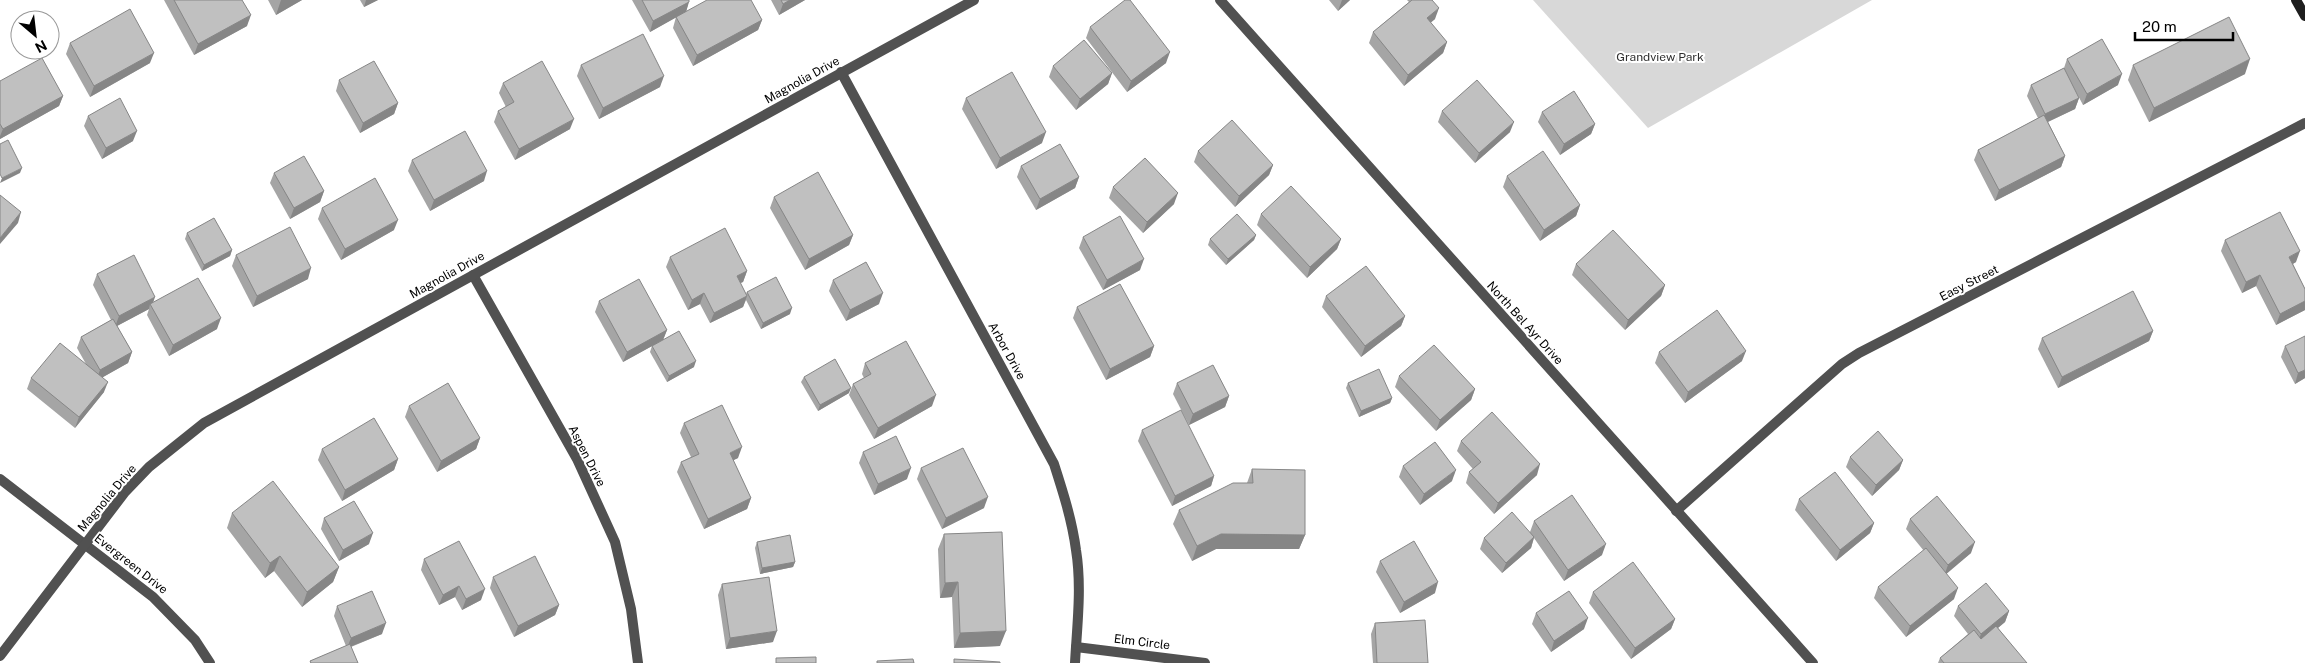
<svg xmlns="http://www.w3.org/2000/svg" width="2305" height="663" font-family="'Public Sans',sans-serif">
<rect width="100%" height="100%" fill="#fff"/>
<polygon fill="#d8d8d8" points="1533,0 1872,0 1648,128"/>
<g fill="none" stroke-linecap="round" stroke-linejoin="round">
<g stroke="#515151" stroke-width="10">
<polyline points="1220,0 1813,663"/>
<path d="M841,72L1054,464C1063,492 1072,520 1076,550C1082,587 1077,626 1075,663"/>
<polyline points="473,275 577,459 615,542 631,609 638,663"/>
<polyline points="0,479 153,597 195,640 210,663"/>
<polyline points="1676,511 1842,364 1859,353 2305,123"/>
<polyline points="1076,647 1205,663"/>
<polyline points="0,656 125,492 149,467 204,423 974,0"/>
</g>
<polyline stroke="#1e1e1e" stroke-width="10" points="2296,0 2305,16"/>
</g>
<g fill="#a5a5a5">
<polygon points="164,0 242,0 247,26 194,55"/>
<polygon points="268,0 302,0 276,15"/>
<polygon points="360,0 378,0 364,7"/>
<polygon points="632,0 689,0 686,12 762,20 758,30 693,66 673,28 676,17 650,32"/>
<polygon points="771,0 805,0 779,15"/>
<polygon points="1329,0 1350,0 1338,11"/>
<polygon points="1407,0 1432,0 1435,19 1430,23 1447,42 1443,53 1404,86 1369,43 1373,32 1409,2"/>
<polygon points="1090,27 1166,63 1127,92 1086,38"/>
<polygon points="70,43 150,63 90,97 66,54"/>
<polygon points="2067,59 2118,85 2083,105 2073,86 2079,98 2075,109 2048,122 2065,156 2061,167 1995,201 1974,160 1978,150 2038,118 2027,96 2031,85 2064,68"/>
<polygon points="581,65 660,87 599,119 577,76"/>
<polygon points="2133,65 2245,74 2149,122 2128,80"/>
<polygon points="1053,66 1112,73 1108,84 1076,110 1049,77"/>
<polygon points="339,80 398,103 394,114 360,133 336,91"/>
<polygon points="0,81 63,96 59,106 0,139"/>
<polygon points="503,83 570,129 515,160 494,122 498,111 506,107 499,93"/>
<polygon points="966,98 1042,143 996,169 962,109"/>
<polygon points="1442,111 1510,132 1475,163 1438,122"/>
<polygon points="1542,112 1595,124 1591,134 1560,155 1538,122"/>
<polygon points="88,116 133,141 102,159 84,126"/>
<polygon points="1198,151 1273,165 1269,175 1235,207 1194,162"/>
<polygon points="412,160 484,181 430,211 408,171"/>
<polygon points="1021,166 1079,177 1075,188 1036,210 1017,177"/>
<polygon points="274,173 324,191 320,202 290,219 270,183"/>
<polygon points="1507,176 1580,205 1576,216 1540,241 1503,187"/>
<polygon points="1113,187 1174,204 1143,233 1109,198"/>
<polygon points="774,197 853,235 849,245 805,270 770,208"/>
<polygon points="322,208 394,230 341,260 318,219"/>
<polygon points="1261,214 1341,239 1337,249 1307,278 1257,225"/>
<polygon points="187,233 232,250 230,256 202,271 185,239"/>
<polygon points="1256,235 1254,240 1226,265 1208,245 1210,239"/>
<polygon points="1083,237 1140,270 1103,290 1079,248"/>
<polygon points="2225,240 2296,262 2293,264 2305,289 2305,310 2276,325 2256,286 2242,293 2221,251"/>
<polygon points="236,255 308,279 253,307 232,266"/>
<polygon points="670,257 747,271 743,282 740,283 746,294 747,292 790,314 761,329 746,300 743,307 710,323 700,304 688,310 666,267"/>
<polygon points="1576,264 1665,285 1661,296 1625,330 1572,275"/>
<polygon points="97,274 153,303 217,329 169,356 147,315 149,309 117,326 132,352 128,363 103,377 104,392 75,428 27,389 31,378 86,364 77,348 81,337 111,320 93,285"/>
<polygon points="833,280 879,304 846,321 829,291"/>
<polygon points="1326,296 1405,316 1401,326 1361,357 1322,307"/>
<polygon points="599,301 667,330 663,340 623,362 595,312"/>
<polygon points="1077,307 1154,346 1150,357 1106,380 1073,318"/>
<polygon points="2153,331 2149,341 2058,388 2038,349 2042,338"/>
<polygon points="652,346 694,367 667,382 650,352"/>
<polygon points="2285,346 2305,378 2295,384 2281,357"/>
<polygon points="1659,352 1742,361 1685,403 1655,363"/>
<polygon points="865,363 932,406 874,439 849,395 853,384 864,378 862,374"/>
<polygon points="1399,376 1475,389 1471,400 1436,431 1395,387"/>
<polygon points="804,377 849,393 818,411 801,382"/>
<polygon points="1177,383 1229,396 1225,407 1189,425 1173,394"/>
<polygon points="1348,383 1392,398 1390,403 1359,417 1346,388"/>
<polygon points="409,406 480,438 476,449 437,472 405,417"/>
<polygon points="684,423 738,458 733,460 751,498 747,509 704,529 677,472 681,462 691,457 680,433"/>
<polygon points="1142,430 1214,476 1211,486 1172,506 1138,441"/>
<polygon points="1461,441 1537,475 1494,514 1466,483 1469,472 1473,469 1457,451"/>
<polygon points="322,449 398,459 394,470 342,501 318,460"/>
<polygon points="863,452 907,479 874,495 859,463"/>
<polygon points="1850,457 1903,460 1899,470 1872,496 1846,467"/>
<polygon points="1403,466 1452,481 1420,505 1399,477"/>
<polygon points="921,468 984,508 942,529 917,479"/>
<polygon points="1252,469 1305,535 1299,549 1216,549 1192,561 1173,524 1179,510 1247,483"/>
<polygon points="1799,499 1874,523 1870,533 1836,561 1795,510"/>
<polygon points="232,513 339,567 333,582 302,607 274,571 265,578 227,528"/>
<polygon points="324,518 369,544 339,561 321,529"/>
<polygon points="1910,519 1971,553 1946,573 1954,599 1906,637 1874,598 1878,587 1924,551 1906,529"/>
<polygon points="1534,521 1602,555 1564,581 1534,538 1531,548 1502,573 1480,549 1484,538 1530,532"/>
<polygon points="944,534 1000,646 954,648 952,597 940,598 938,549"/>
<polygon points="757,542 795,562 793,567 760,574 755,548"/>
<polygon points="424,559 481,600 462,610 455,597 439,605 421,570"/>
<polygon points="1380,561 1435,593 1400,613 1376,572"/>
<polygon points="493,577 559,605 555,615 514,637 490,588"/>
<polygon points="722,584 773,642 726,649 718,595"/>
<polygon points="1593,592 1675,619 1671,629 1631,659 1589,603"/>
<polygon points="337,606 382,634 351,647 358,663 310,663 310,661 346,646 334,616"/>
<polygon points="1958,606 2009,611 2005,622 1998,628 2026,663 1938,663 1940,658 1968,634 1954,616"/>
<polygon points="1536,613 1584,629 1551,652 1532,624"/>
<polygon points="1375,623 1428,663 1373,663 1371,634"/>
</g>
<g fill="#868686">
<polygon points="281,0 302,0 276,15"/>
<polygon points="366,0 378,0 364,7"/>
<polygon points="790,0 805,0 779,15 783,4"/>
<polygon points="1342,0 1350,0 1338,11"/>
<polygon points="689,2 686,12 650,32 653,21"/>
<polygon points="1439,8 1435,19 1423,29 1427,18"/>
<polygon points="251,15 247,26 194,55 198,44"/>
<polygon points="762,20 758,30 693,66 697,55"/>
<polygon points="1447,42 1443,53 1404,86 1408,75"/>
<polygon points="1170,52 1166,63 1127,92 1131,81"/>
<polygon points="154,53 150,63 90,97 94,86"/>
<polygon points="2250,59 2245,74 2149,122 2154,108"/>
<polygon points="1112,73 1108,84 1076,110 1080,99"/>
<polygon points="2122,74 2118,85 2083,105 2087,94"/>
<polygon points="664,76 660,87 599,119 603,108"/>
<polygon points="63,96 59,106 0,139 0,136 3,129"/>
<polygon points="2079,98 2075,109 2041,125 2045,114"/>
<polygon points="398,103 394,114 360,133 363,123"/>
<polygon points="574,119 570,129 515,160 519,149"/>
<polygon points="1514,122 1510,132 1475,163 1479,153"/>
<polygon points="1595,124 1591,134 1560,155 1564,144"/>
<polygon points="137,131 133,141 102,159 106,148"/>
<polygon points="1046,132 1042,143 996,169 1000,158"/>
<polygon points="2065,156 2061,167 1995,201 1999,190"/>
<polygon points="1273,165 1269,175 1235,207 1239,196"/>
<polygon points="22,168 20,173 0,183 2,178"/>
<polygon points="487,171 484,181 430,211 434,200"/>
<polygon points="1079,177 1075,188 1036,210 1040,199"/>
<polygon points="324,191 320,202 290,219 294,208"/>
<polygon points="1178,193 1174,204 1143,233 1147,222"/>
<polygon points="1580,205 1576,216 1540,241 1544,230"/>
<polygon points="21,212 18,223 0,244 0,238"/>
<polygon points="398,220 394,230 341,260 345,249"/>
<polygon points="853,235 849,245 805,270 809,259"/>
<polygon points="1256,235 1254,240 1226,265 1228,259"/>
<polygon points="1341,239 1337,249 1307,278 1310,267"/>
<polygon points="232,250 230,256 202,271 204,265"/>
<polygon points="2300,251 2296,262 2285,268 2289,257"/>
<polygon points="1144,259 1140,270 1103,290 1107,280"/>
<polygon points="311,268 308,279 253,307 257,296"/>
<polygon points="747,271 743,282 733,286 737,276"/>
<polygon points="2260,275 2256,286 2242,293 2246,282"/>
<polygon points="1665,285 1661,296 1625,330 1628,320"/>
<polygon points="704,293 700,304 688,310 692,300"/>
<polygon points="883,293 879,304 846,321 850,310"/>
<polygon points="747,296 743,307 710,323 714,313"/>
<polygon points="155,297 152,306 150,304 149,309 115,327 119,316"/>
<polygon points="2305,301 2305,310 2276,325 2280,314"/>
<polygon points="792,308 790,314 761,329 763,323"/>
<polygon points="1405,316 1401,326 1361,357 1365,346"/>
<polygon points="221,318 217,329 169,356 173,345"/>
<polygon points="667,330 663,340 623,362 627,352"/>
<polygon points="2153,331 2149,341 2058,388 2062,377"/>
<polygon points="1154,346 1150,357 1106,380 1110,369"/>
<polygon points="1746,351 1742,361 1685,403 1688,392"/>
<polygon points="132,352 128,363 96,381 100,370"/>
<polygon points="696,361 694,367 667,382 669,376"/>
<polygon points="2305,370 2305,378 2295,384 2298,373"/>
<polygon points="108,382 104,392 75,428 79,417"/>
<polygon points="851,388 849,393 818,411 820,405"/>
<polygon points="1475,389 1471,400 1436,431 1440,420"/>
<polygon points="936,395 932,406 874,439 878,428"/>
<polygon points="1229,396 1225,407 1189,425 1193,414"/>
<polygon points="1392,398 1390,403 1359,417 1361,411"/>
<polygon points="480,438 476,449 437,472 441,461"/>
<polygon points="742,447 738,458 726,464 730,453"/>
<polygon points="398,459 394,470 342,501 345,490"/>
<polygon points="1903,460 1899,470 1872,496 1876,485"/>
<polygon points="1540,464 1537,475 1494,514 1498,503"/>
<polygon points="911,468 907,479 874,495 878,484"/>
<polygon points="1456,470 1452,481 1420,505 1424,494"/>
<polygon points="1214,476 1211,486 1172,506 1175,496"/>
<polygon points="988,497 984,508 942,529 946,518"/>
<polygon points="751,498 747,509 704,529 708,519"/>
<polygon points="1874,523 1870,533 1836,561 1840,550"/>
<polygon points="373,533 369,544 339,561 343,550"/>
<polygon points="1221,534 1305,535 1299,549 1216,549 1192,561 1197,546"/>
<polygon points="1534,537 1531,548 1502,573 1506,563"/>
<polygon points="1975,542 1971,553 1944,576 1948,565"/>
<polygon points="1606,544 1602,555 1564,581 1568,570"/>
<polygon points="280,556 274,571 265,578 270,563"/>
<polygon points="795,562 793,567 760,574 762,568"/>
<polygon points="339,567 333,582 302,607 307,592"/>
<polygon points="958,582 952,597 940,598 945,583"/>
<polygon points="1438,582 1435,593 1400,613 1404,602"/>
<polygon points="459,586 455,597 439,605 443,595"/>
<polygon points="1958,588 1954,599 1906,637 1910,626"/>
<polygon points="485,589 481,600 462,610 466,599"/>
<polygon points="559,605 555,615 514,637 518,626"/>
<polygon points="2009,611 2005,622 1977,645 1981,634"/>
<polygon points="1588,618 1584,629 1551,652 1554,641"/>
<polygon points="1675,619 1671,629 1631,659 1635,648"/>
<polygon points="386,623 382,634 347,648 351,638"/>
<polygon points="777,631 773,642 726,649 730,638"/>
<polygon points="1006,631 1000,646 954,648 960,633"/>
</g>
<g fill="#c0c0c0" stroke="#868686">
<polygon points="174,0 242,0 251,15 198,44"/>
<polygon points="642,0 689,0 689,2 653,21"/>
<polygon points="707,0 751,0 762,20 697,55 676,17"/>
<polygon points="781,0 790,0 783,4"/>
<polygon points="1125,0 1130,0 1170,52 1131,81 1090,27"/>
<polygon points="1412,0 1432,0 1439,8 1427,18 1447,42 1408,75 1373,32"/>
<polygon points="130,9 154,53 94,86 70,43"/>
<polygon points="2229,17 2250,59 2154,108 2133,65"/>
<polygon points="643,34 664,76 603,108 581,65"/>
<polygon points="2102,39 2122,74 2087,94 2067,59"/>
<polygon points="1084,40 1112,73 1080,99 1053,66"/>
<polygon points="42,58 63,96 3,129 0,124 0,81"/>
<polygon points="374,61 398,103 363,123 339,80"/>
<polygon points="542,61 574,119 519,149 498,111 514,102 503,83"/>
<polygon points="2064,68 2079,98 2045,114 2031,85"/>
<polygon points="1012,72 1046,132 1000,158 966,98"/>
<polygon points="1477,80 1514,122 1479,153 1442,111"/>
<polygon points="1574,91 1595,124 1564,144 1542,112"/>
<polygon points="120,98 137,131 106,148 88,116"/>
<polygon points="2044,115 2065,156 1999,190 1978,150"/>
<polygon points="1232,120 1273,165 1239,196 1198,151"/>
<polygon points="465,131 487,171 434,200 412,160"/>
<polygon points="8,140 22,168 2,178 0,174 0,144"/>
<polygon points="1060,144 1079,177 1040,199 1021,166"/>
<polygon points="1543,151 1580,205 1544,230 1507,176"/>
<polygon points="304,156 324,191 294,208 274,173"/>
<polygon points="1145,158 1178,193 1147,222 1113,187"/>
<polygon points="818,172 853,235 809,259 774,197"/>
<polygon points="375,178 398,220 345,249 322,208"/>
<polygon points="1291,186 1341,239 1310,267 1261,214"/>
<polygon points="0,195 21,212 0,238"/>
<polygon points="2280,212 2300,251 2289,257 2305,289 2305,301 2280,314 2260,275 2246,282 2225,240"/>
<polygon points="1237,214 1256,235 1228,259 1210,239"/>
<polygon points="1120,216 1144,259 1107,280 1083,237"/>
<polygon points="214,218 232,250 204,265 187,233"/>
<polygon points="290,227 311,268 257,296 236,255"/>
<polygon points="725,228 747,271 737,276 747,296 714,313 704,293 692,300 670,257"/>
<polygon points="1613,230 1665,285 1628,320 1576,264"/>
<polygon points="134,255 155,297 119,316 97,274"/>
<polygon points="866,262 883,293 850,310 833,280"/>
<polygon points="1366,266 1405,316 1365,346 1326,296"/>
<polygon points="776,277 792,308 763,323 747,292"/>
<polygon points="198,278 221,318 173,345 150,304"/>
<polygon points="639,279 667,330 627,352 599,301"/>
<polygon points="1120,284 1154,346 1110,369 1077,307"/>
<polygon points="2133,291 2153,331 2062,377 2042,338"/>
<polygon points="1717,310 1746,351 1688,392 1659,352"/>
<polygon points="113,319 132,352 100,370 81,337"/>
<polygon points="679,331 696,361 669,376 652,346"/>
<polygon points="2305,336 2305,370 2298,373 2285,346"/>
<polygon points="906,341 936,395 878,428 853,384 871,374 865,363"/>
<polygon points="60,343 108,382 79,417 31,378"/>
<polygon points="1434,345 1475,389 1440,420 1399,376"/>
<polygon points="835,359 851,388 820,405 804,377"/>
<polygon points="1213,365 1229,396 1193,414 1177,383"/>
<polygon points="1379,369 1392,398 1361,411 1348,383"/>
<polygon points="448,383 480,438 441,461 409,406"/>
<polygon points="722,405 742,447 730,453 751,498 708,519 681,462 699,454 684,423"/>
<polygon points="1181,410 1214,476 1175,496 1142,430"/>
<polygon points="1492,412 1540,464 1498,503 1469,472 1481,462 1461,441"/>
<polygon points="374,418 398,459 345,490 322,449"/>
<polygon points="1878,431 1903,460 1876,485 1850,457"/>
<polygon points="896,436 911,468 878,484 863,452"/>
<polygon points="1435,442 1456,470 1424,494 1403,466"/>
<polygon points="963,448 988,497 946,518 921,468"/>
<polygon points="1252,469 1305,470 1305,535 1221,534 1197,546 1179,510 1233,483 1253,483"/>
<polygon points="1835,472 1874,523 1840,550 1799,499"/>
<polygon points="273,481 339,567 307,592 280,556 270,563 232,513"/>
<polygon points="1572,495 1606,544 1568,570 1534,521"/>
<polygon points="1937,496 1975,542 1948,565 1910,519"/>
<polygon points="354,501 373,533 343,550 324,518"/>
<polygon points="1512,512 1534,537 1506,563 1484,538"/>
<polygon points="1002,532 1006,631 960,633 958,582 945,583 944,534"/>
<polygon points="790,535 795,562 762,568 757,542"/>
<polygon points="459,541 485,589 466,599 459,586 443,595 424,559"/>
<polygon points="1414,541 1438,582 1404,602 1380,561"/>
<polygon points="1926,548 1958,588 1910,626 1878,587"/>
<polygon points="535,556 559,605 518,626 493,577"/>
<polygon points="1633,562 1675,619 1635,648 1593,592"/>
<polygon points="769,577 777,631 730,638 722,584"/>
<polygon points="1986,583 2009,611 1981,634 1958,606"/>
<polygon points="372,591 386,623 351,638 337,606"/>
<polygon points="1569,591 1588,618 1554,641 1536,613"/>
<polygon points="1425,620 1428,663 1377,663 1375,623"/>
<polygon points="1996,626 2027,663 1944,663 1940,658 1974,630 1981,639"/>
<polygon points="350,644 358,663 311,663 310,661"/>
<polygon points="816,657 816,663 776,663 776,658"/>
<polygon points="913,659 914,663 877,663 877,661"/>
<polygon points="954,659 1000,662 1000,663 954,663"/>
</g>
<g text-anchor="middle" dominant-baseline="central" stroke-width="4" stroke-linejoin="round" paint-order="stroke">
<g font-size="12" fill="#2f2f2f" stroke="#fff">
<text x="1660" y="57">Grandview Park</text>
</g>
<g font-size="12" fill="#000" stroke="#fff">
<text transform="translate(802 80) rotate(-29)">Magnolia Drive</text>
<text transform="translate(447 275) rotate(-29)">Magnolia Drive</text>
<text transform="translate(1969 283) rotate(-27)">Easy Street</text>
<text transform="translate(1525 323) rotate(48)">North Bel Ayr Drive</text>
<text transform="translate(1007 351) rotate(61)">Arbor Drive</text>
<text transform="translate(587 456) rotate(63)">Aspen Drive</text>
<text transform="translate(107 498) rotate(-50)">Magnolia Drive</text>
<text transform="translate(131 564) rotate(38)">Evergreen Drive</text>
<text transform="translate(1142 642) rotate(7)">Elm Circle</text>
</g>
</g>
<g transform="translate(35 35) rotate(152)"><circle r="24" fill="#ffffff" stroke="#999999"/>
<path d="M0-4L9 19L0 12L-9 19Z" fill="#000000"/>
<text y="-8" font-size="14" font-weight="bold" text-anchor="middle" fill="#000000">N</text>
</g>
<path d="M2135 32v8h98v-8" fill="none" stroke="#000000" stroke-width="2.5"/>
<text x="2142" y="32" font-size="15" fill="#000000" stroke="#ffffff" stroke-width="4" paint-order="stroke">20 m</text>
</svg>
